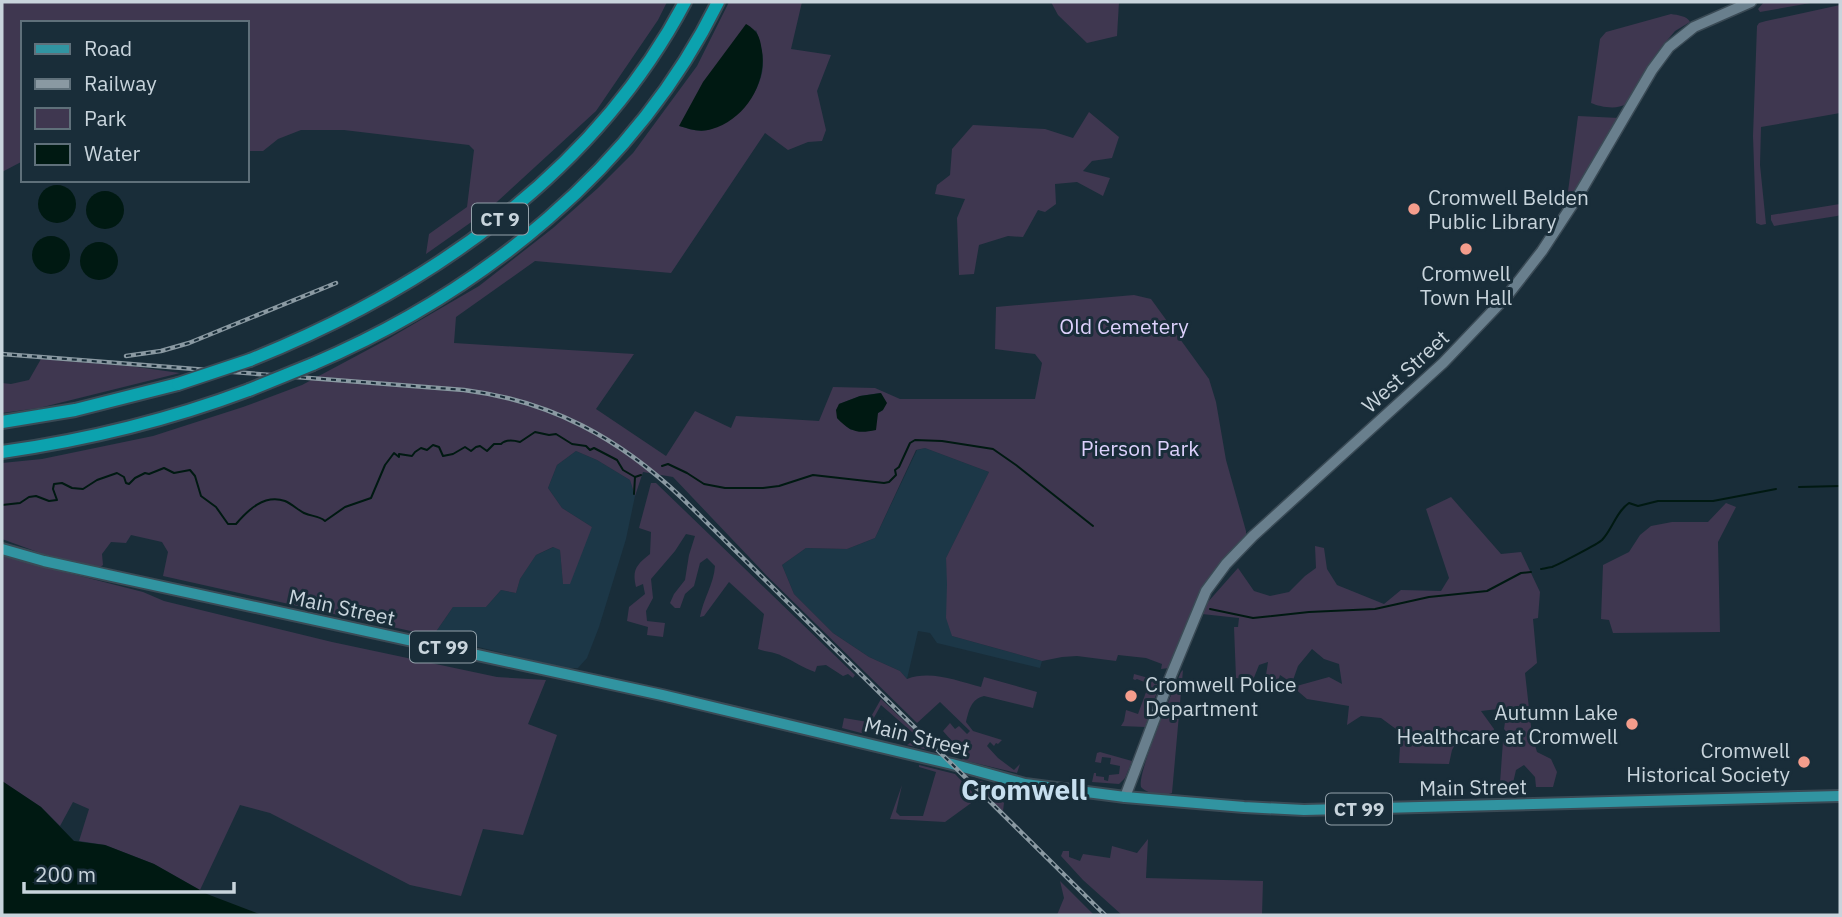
<svg xmlns="http://www.w3.org/2000/svg" width="1842" height="917" font-family="'IBM Plex Sans',sans-serif">
<rect width="100%" height="100%" fill="#192d39"/>
<g fill="#1c3747">
<polygon points="925,448 989,472 946,558 952,636 1042,661 1040,668 937,643 930,633 918,631 907,679 900,671 869,657 833,633 794,594 782,565 806,548 847,549 875,538 917,450"/>
<polygon points="576,451 597,460 630,480 635,496 626,539 599,627 587,658 578,668 565,668 433,636 453,607 486,607 501,590 516,593 520,579 536,555 554,547 560,550 563,583 592,527 562,508 548,488 557,465"/>
</g>
<g fill="#3f3750" fill-rule="evenodd">
<polygon points="2,2 667,2 658,20 596,111 487,211 426,254 429,234 467,207 474,150 469,145 344,130 301,130 278,139 263,151 247,151 247,23 23,23 23,161 2,172"/>
<path d="M729,2H802L791,49L831,55L817,91L826,130L822,141L808,142L788,150L765,133L671,273L535,261L456,317L454,343L634,354L596,409L666,456L695,411L731,428L736,416L819,421L833,387L875,388L900,399H1035L1042,363L1035,354L995,349L996,307L1134,295L1151,299L1209,379L1216,402L1226,460L1246,531V536L1199,595L1169,668L1161,669L1162,664L1146,658L1118,655L1116,661L1077,656L1062,657L1042,661L952,636L946,618L947,584L946,558L989,472L925,448L916,450L875,538L847,549L806,548L782,565L794,594L833,633L869,657L900,671L907,679C931,670 957,681 981,687L984,677L1037,692L1033,708L984,696C971,699 969,710 966,722L973,731L1002,740L998,744L996,743L994,746L990,742L987,746L998,758L1014,770L1020,764L1017,773L962,760L964,755L943,731L950,723L955,729L959,726L967,734L970,731L940,702L917,723L767,576L673,477L643,472L635,496L630,480L597,460L576,451L557,465L548,488L562,508L592,527L570,584H563L560,550L553,547L536,555L520,579L516,593L501,590L486,607H453L433,636L163,576L168,552L162,542L131,535L126,543L111,542L102,554L103,565L99,568L43,554L2,539V463L42,459L153,436L243,407L302,385L388,339L479,286L553,228L598,188L633,153L697,66ZM756,30C761,44 765,59 762,73C756,98 742,110 721,123C717,126 712,129 707,130C697,132 689,129 680,126ZM880,393L883,410L851,430L837,418L839,404L860,396Z"/>
<polygon points="1051,2 1119,2 1117,36 1087,43 1058,15"/>
<polygon points="1764,2 1816,2 1760,12 1758,9"/>
<polygon points="1840,5 1840,113 1761,127 1760,165 1766,224 1761,225 1756,223 1753,136 1757,26 1759,23 1766,21"/>
<path d="M1671,14C1678,15 1687,16 1690,22L1675,31L1659,50L1626,104C1617,110 1600,107 1591,103L1600,39L1606,32Z"/>
<polygon points="1089,112 1119,137 1112,158 1092,161 1083,171 1110,178 1103,196 1077,182 1055,184 1056,204 1045,212 1038,210 1023,237 1008,236 979,245 974,274 959,275 957,218 965,199 935,194 937,185 950,175 952,149 973,125 1045,129 1073,138"/>
<polygon points="1578,116 1619,118 1580,183 1567,199"/>
<polygon points="1840,204 1840,215 1837,216 1774,226 1771,220 1771,215"/>
<polygon points="41,359 130,366 180,373 39,408 2,413 2,383 11,384 29,380"/>
<path d="M651,483H656L855,675L853,678L848,674L843,676L826,665L817,666L815,672C803,668 794,661 782,656C775,652 766,652 758,649L764,614L729,582L704,616L700,617C703,599 714,584 715,566L707,558L700,563L694,586L685,594L680,608H675L670,603L674,594L685,580L689,555L695,536L686,534L675,551L651,579L653,598L646,611L647,621L665,623L663,637L647,635L648,627L627,621L629,607L645,594L643,584L636,587C632,570 636,565 650,554L651,532L639,528Z"/>
<polygon points="1451,497 1501,554 1521,552 1540,592 1538,618 1533,619 1537,663 1525,673 1532,735 1537,752 1551,759 1557,772 1553,787 1536,787 1535,777 1524,765 1516,770 1513,783 1500,783 1503,741 1511,737 1504,729 1507,708 1481,711 1494,729 1492,738 1457,741 1452,750 1449,764 1399,763 1400,746 1402,746 1402,738 1400,738 1400,732 1381,718 1361,716 1347,725 1349,706 1307,699 1293,687 1329,677 1342,684 1339,664 1324,659 1312,649 1298,666 1292,683 1280,675 1276,688 1266,675 1268,662 1259,665 1253,680 1236,678 1234,627 1238,627 1239,618 1202,614 1207,603 1238,568 1254,591 1270,596 1289,592 1305,576 1316,568 1315,546 1324,548 1327,569 1337,585 1384,604 1401,590 1441,591 1449,578 1426,509"/>
<polygon points="1726,503 1736,507 1718,542 1720,632 1613,633 1609,620 1601,619 1603,565 1629,552 1640,535 1651,526 1672,522 1708,522"/>
<polygon points="2,556 143,592 164,601 332,642 497,677 546,680 528,724 557,735 523,835 483,829 461,896 410,885 270,813 240,805 200,890 154,864 105,845 79,841 89,809 73,802 60,826 41,807 2,781"/>
<path d="M1183,670L1172,793C1163,797 1147,794 1141,787C1137,772 1173,691 1181,672Z"/>
<polygon points="1134,674 1156,680 1159,686 1145,727 1121,726 1124,721 1126,710 1138,714 1149,684 1137,679 1135,680 1133,679"/>
<polygon points="881,699 937,752 907,745 910,743 918,745 920,739 881,705 865,734 842,728 844,718 868,722"/>
<polygon points="1100,752 1132,761 1125,778 1119,784 1092,782 1094,773 1096,773 1096,776 1104,777 1104,780 1108,781 1109,775 1119,774 1120,766 1110,764 1111,758 1102,757 1101,763 1095,762 1097,753"/>
<polygon points="919,765 955,774 978,798 945,822 890,819 902,785 896,812 900,816 923,816 936,772 919,767"/>
<polygon points="968,778 984,782 1004,803 1003,811"/>
<polygon points="1148,839 1146,878 1263,881 1262,915 1122,915 1083,880 1061,856 1063,851 1069,851 1069,857 1080,861 1083,854 1110,858 1112,846 1137,853"/>
<polygon points="1060,881 1094,915 1057,915 1064,898"/>
</g>
<g fill="#001912">
<path d="M746,24C758,31 760,37 762,51C767,84 744,120 712,129C700,133 690,129 679,126L703,82Z"/>
<circle cx="57" cy="204" r="19"/>
<circle cx="105" cy="210" r="19"/>
<circle cx="51" cy="255" r="19"/>
<circle cx="99" cy="261" r="19"/>
<path d="M881,393L887,403L883,410L878,413L876,430C858,434 850,432 837,418L836,410L839,404L860,396Z"/>
<polygon points="2,781 41,807 74,841 105,845 154,864 207,894 262,915 2,915"/>
</g>
<g fill="none" stroke-linecap="round" stroke-linejoin="round">
<g stroke="#001912" stroke-width="2">
<polyline points="662,466 668,464 687,473 704,484 725,488 763,488 779,486 813,475 884,483 889,482 896,475 895,470 899,467 910,443 915,440 942,441 993,449 1016,465 1093,526"/>
<polyline points="1799,487 1840,486"/>
<polyline points="634,494 635,477 641,475"/>
<path d="M2,505L20,503L29,497L36,496L49,501L57,500L53,489L54,484L62,483L72,488L83,489L97,480L117,473L124,477L126,483L129,484L135,478L145,473L149,474L164,468L174,473L190,470L195,476L201,496L216,507L228,524H236C248,510 264,494 285,501C292,504 298,510 304,513C312,517 318,515 325,521L345,507L371,498L385,465L394,453L399,457V454L412,456L415,452L421,448L427,450L433,445L439,447L443,456L453,454L465,447L471,451L476,447L480,446L487,451L494,444H501C506,439 513,440 520,442L535,432L549,435L556,434L572,444L586,446L590,450L594,448L617,460L623,470L635,477"/>
<path d="M1541,569C1542,569 1551,567 1552,567C1559,564 1598,544 1602,540C1613,528 1616,512 1629,503L1638,506L1658,501H1713L1776,489"/>
<polyline points="1210,609 1253,618 1309,612 1375,609 1429,597 1487,591 1521,573 1531,572"/>
</g>
<defs>
<polyline id="secondary" points="1125,797 1170,678 1206,591 1226,564 1253,536 1443,363 1507,296 1542,251 1578,196 1652,70 1669,47 1694,27 1751,2"/>
<polyline id="primary" points="2,549 44,561 103,574 662,695 952,764 1025,784 1125,797 1244,807 1304,810 1840,796"/>
<g id="highway">
<path d="M250,360C427,289 594,174 685,2"/>
<path d="M313,364C482,292 636,168 718,2"/>
<polyline points="2,422 75,410 178,384"/>
<path d="M2,452C87,440 169,420 249,390"/>
</g>
</defs>
<use href="#secondary" stroke="#3a4a55" stroke-width="13"/>
<use href="#primary" stroke="#3a4a55" stroke-width="14"/>
<use href="#highway" stroke="#3a4a55" stroke-width="16"/>
<use href="#secondary" stroke="#697f8d" stroke-width="10"/>
<use href="#primary" stroke="#3194a1" stroke-width="10"/>
<use href="#highway" stroke="#0ca2ae" stroke-width="12"/>
<defs>
<g id="rail">
<path d="M2,354L464,390C551,401 619,438 682,498L1105,915"/>
<polyline points="126,356 161,351 189,343 336,283"/>
</g>
</defs>
<use href="#rail" stroke="#8a99a2" stroke-width="4.5"/>
<use href="#rail" stroke="#192d39" stroke-width="2" stroke-dasharray="5" stroke-linecap="butt"/>
<defs>
<g id="highway-bridge">
<polyline points="178,384 250,360"/>
<polyline points="249,390 313,364"/>
</g>
</defs>
<use href="#highway-bridge" stroke="#3a4a55" stroke-width="16" stroke-linecap="butt"/>
<use href="#highway-bridge" stroke="#0ca2ae" stroke-width="12"/>
</g>
<g fill="#f49d8c" stroke="#192d39" stroke-width="2.5">
<circle cx="1414" cy="209" r="7"/>
<circle cx="1466" cy="249" r="7"/>
<circle cx="1131" cy="696" r="7"/>
<circle cx="1632" cy="724" r="7"/>
<circle cx="1804" cy="762" r="7"/>
</g>
<g text-anchor="middle" dominant-baseline="central" stroke-width="6" stroke-linejoin="round" paint-order="stroke">
<g fill="#192d39" stroke="#94a2ab" stroke-width="2">
<rect x="472" y="203.5" width="56" height="31" rx="5"/>
<rect x="410" y="631.5" width="66" height="31" rx="5"/>
<rect x="1326" y="793.5" width="66" height="31" rx="5"/>
</g>
<g font-size="19" font-weight="bold" fill="#c8d4dc">
<text x="500" y="219">CT 9</text>
<text x="443" y="647">CT 99</text>
<text x="1359" y="809">CT 99</text>
</g>
<g font-size="21" fill="#c8d4dc" stroke="#192d39" text-anchor="start">
<text x="1428" y="197">Cromwell Belden<tspan x="1428" dy="24">Public Library</tspan></text>
<text x="1466" y="273" text-anchor="middle">Cromwell<tspan x="1466" dy="24">Town Hall</tspan></text>
<text x="1145" y="684">Cromwell Police<tspan x="1145" dy="24">Department</tspan></text>
<text x="1618" y="712" text-anchor="end">Autumn Lake<tspan x="1618" dy="24">Healthcare at Cromwell</tspan></text>
<text x="1790" y="750" text-anchor="end">Cromwell<tspan x="1790" dy="24">Historical Society</tspan></text>
</g>
<g font-size="21" fill="#ddd1fc" stroke="#192d39">
<text x="1124" y="326">Old Cemetery</text>
<text x="1140" y="448">Pierson Park</text>
</g>
<g font-size="21" fill="#c8d4dc" stroke="#192d39">
<text transform="translate(1405 371) rotate(-43)">West Street</text>
<text transform="translate(342 607) rotate(12)">Main Street</text>
<text transform="translate(917 736) rotate(14)">Main Street</text>
<text transform="translate(1473 787) rotate(-1)">Main Street</text>
</g>
<g font-size="28" font-weight="bold" fill="#c7dfef" stroke="#192d39">
<text x="1024" y="789">Cromwell</text>
</g>
</g>
<rect width="1842" height="917" fill="none" stroke="#c8d4dc" stroke-width="7"/>
<rect x="21" y="21" width="228" height="161" fill="#192d39" stroke="#5f707a" stroke-width="2"/>
<rect x="35" y="44" width="35" height="10" fill="#3194a1" stroke="#5f707a" stroke-width="2"/>
<text x="84" y="56" font-size="21" fill="#c8d4dc">Road</text>
<rect x="35" y="79" width="35" height="10" fill="#8a99a2" stroke="#5f707a" stroke-width="2"/>
<text x="84" y="91" font-size="21" fill="#c8d4dc">Railway</text>
<rect x="35" y="108" width="35" height="21" fill="#3f3750" stroke="#5f707a" stroke-width="2"/>
<text x="84" y="126" font-size="21" fill="#c8d4dc">Park</text>
<rect x="35" y="144" width="35" height="21" fill="#001912" stroke="#5f707a" stroke-width="2"/>
<text x="84" y="161" font-size="21" fill="#c8d4dc">Water</text>
<path d="M24 882v10h210v-10" fill="none" stroke="#c8d4dc" stroke-width="3.5"/>
<text x="35" y="882" font-size="21" fill="#c8d4dc" stroke="#192d39" stroke-width="5" paint-order="stroke">200 m</text>
</svg>
